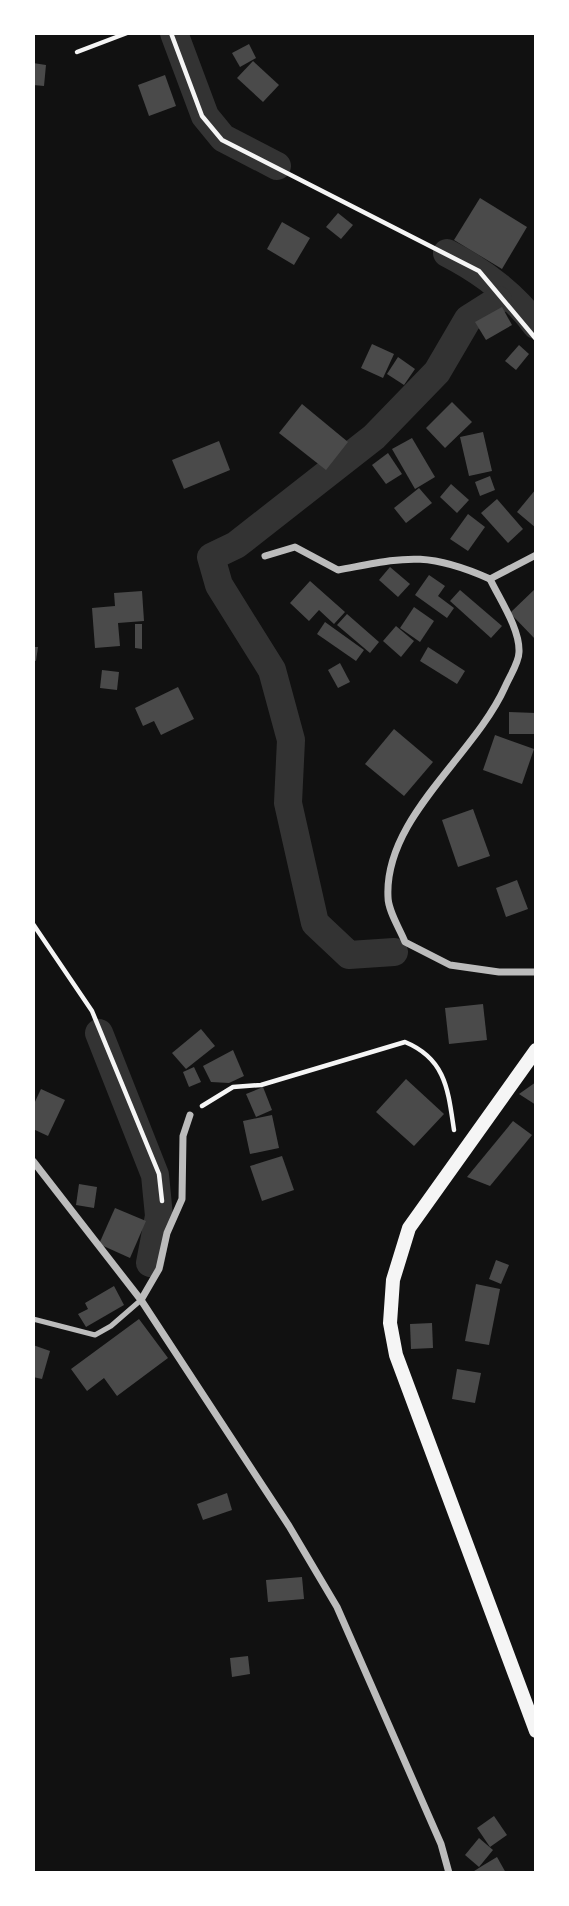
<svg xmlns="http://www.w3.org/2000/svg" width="569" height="1906" font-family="Mulish,sans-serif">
<rect width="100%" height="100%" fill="#111"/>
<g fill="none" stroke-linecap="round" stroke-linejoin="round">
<g stroke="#333" stroke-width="28">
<polyline points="174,33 205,116 223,138 277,166"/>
<path d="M447,253C482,271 512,293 536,325"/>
<polyline points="394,952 349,955 315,923 288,803 291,740 272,670 219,585 211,557 236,545 374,437 437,372 468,319 498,300"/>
<polyline points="99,1033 155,1175 159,1216 150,1263"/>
</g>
</g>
<g fill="#4a4a4a">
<polygon points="249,44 256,58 240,67 232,53"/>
<polygon points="253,61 279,85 263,102 237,78"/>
<polygon points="33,63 46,65 44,86 33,85"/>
<polygon points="165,75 176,106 149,116 138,85"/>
<polygon points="480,198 527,227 502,269 454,240"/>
<polygon points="338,213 353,225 341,239 326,227"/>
<polygon points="282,222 310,238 294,265 267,249"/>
<polygon points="502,307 512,325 486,340 475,322"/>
<polygon points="372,344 394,354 383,378 361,368"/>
<polygon points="519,345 529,354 516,370 505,361"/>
<polygon points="398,357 415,369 404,385 387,374"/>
<polygon points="452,402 472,422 445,448 426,428"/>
<polygon points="302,404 348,442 326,470 279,433"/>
<polygon points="483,432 492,471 469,476 460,437"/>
<polygon points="412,438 435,477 415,489 392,449"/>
<polygon points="219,441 230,470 184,489 172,460"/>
<polygon points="388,453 402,474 386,484 372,465"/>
<polygon points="490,476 495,490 480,496 475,482"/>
<polygon points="451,484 469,500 457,513 440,497"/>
<polygon points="419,488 432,503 406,523 394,508"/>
<polygon points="536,489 536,528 517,512"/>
<polygon points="497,499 523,529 508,543 481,513"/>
<polygon points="468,514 485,527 468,551 450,539"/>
<polygon points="390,567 410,584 398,597 379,580"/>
<polygon points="429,575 445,586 438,596 454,608 447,618 415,595"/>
<polygon points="310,581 345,612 334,624 319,610 309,621 290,603"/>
<polygon points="536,588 536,640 510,613"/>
<polygon points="460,590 502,626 491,638 450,601"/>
<polygon points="142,591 144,621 118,623 120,646 95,648 92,608 115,606 114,593"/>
<polygon points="414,607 434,621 420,642 400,628"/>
<polygon points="347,614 379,642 370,653 337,625"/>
<polygon points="325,622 364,650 356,661 317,634"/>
<polygon points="135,624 142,624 142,649 135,648"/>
<polygon points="396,626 414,641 401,657 383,641"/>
<polygon points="33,647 38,647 36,661 33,660"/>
<polygon points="428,647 465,671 457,684 420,661"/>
<polygon points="340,663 350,682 338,688 328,670"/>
<polygon points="102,670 119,672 117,690 100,688"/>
<polygon points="178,687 194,719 161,735 154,721 143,726 135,708"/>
<polygon points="509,712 536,713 536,734 509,734"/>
<polygon points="394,729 433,762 404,796 365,764"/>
<polygon points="495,735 534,749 522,784 483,770"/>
<polygon points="473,809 490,856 458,867 442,820"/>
<polygon points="517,880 528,909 506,917 496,888"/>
<polygon points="483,1004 487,1040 449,1044 445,1008"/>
<polygon points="201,1029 215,1046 186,1069 172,1053"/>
<polygon points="233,1050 244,1076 229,1083 211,1082 203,1066"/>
<polygon points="194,1067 201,1082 189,1087 183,1072"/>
<polygon points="406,1079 444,1114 414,1146 376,1112"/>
<polygon points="536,1082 536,1105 519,1094"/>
<polygon points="263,1087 272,1110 256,1117 246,1094"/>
<polygon points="41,1089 65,1100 48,1136 33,1129 33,1106"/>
<polygon points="272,1115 279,1148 250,1154 243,1121"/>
<polygon points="513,1121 532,1135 490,1186 467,1177"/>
<polygon points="282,1156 294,1190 262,1201 250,1166"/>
<polygon points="79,1184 97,1187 94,1208 76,1205"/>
<polygon points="115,1208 146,1221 130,1258 99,1244"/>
<polygon points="496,1260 509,1265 501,1284 489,1279"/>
<polygon points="476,1284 500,1289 489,1345 465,1341"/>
<polygon points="114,1286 124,1305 86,1327 78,1314 88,1309 85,1303"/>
<polygon points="139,1319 168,1358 117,1396 104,1378 87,1391 71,1369"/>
<polygon points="432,1323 433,1348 411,1349 410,1324"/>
<polygon points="33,1345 50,1351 42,1379 33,1377"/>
<polygon points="457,1369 481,1373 475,1403 452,1399"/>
<polygon points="227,1493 232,1510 203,1520 197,1504"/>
<polygon points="302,1577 304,1599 268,1602 266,1580"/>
<polygon points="248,1656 250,1674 232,1677 230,1658"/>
<polygon points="494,1816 507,1835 490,1847 477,1828"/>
<polygon points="479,1838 493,1850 479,1867 465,1855"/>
<polygon points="497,1857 506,1873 471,1873 482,1866"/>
</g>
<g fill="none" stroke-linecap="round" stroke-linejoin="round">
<g stroke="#f5f5f5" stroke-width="4.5">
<polyline points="171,33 202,116 222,140 479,271 536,339"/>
<polyline points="77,52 127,33"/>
<polyline points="33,924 92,1011 159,1174 162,1201"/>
<path d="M202,1106L233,1087L261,1085L405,1042C446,1059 448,1090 454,1130"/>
</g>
<polyline stroke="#bcbcbc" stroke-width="5" points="33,1319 95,1335 111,1326 141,1300"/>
<g stroke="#bcbcbc" stroke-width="7">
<path d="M536,555L490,579C500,600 520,629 519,652C519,663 509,677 505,687C474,756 384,818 388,897C388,911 400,929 405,942L450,965L499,972H536"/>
<path d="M265,556L295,547L338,570C404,558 425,550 490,579"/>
<polyline points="33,1161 141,1300 289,1526 337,1607 441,1844 449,1873"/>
<polyline points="141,1300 159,1269 167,1233 182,1199 183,1136 190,1115"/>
</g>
<polyline stroke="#f5f5f5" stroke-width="14" points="536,1050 409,1228 393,1280 390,1323 396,1355 536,1731"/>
</g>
<rect width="569" height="1906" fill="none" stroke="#ffffff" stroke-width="70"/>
</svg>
